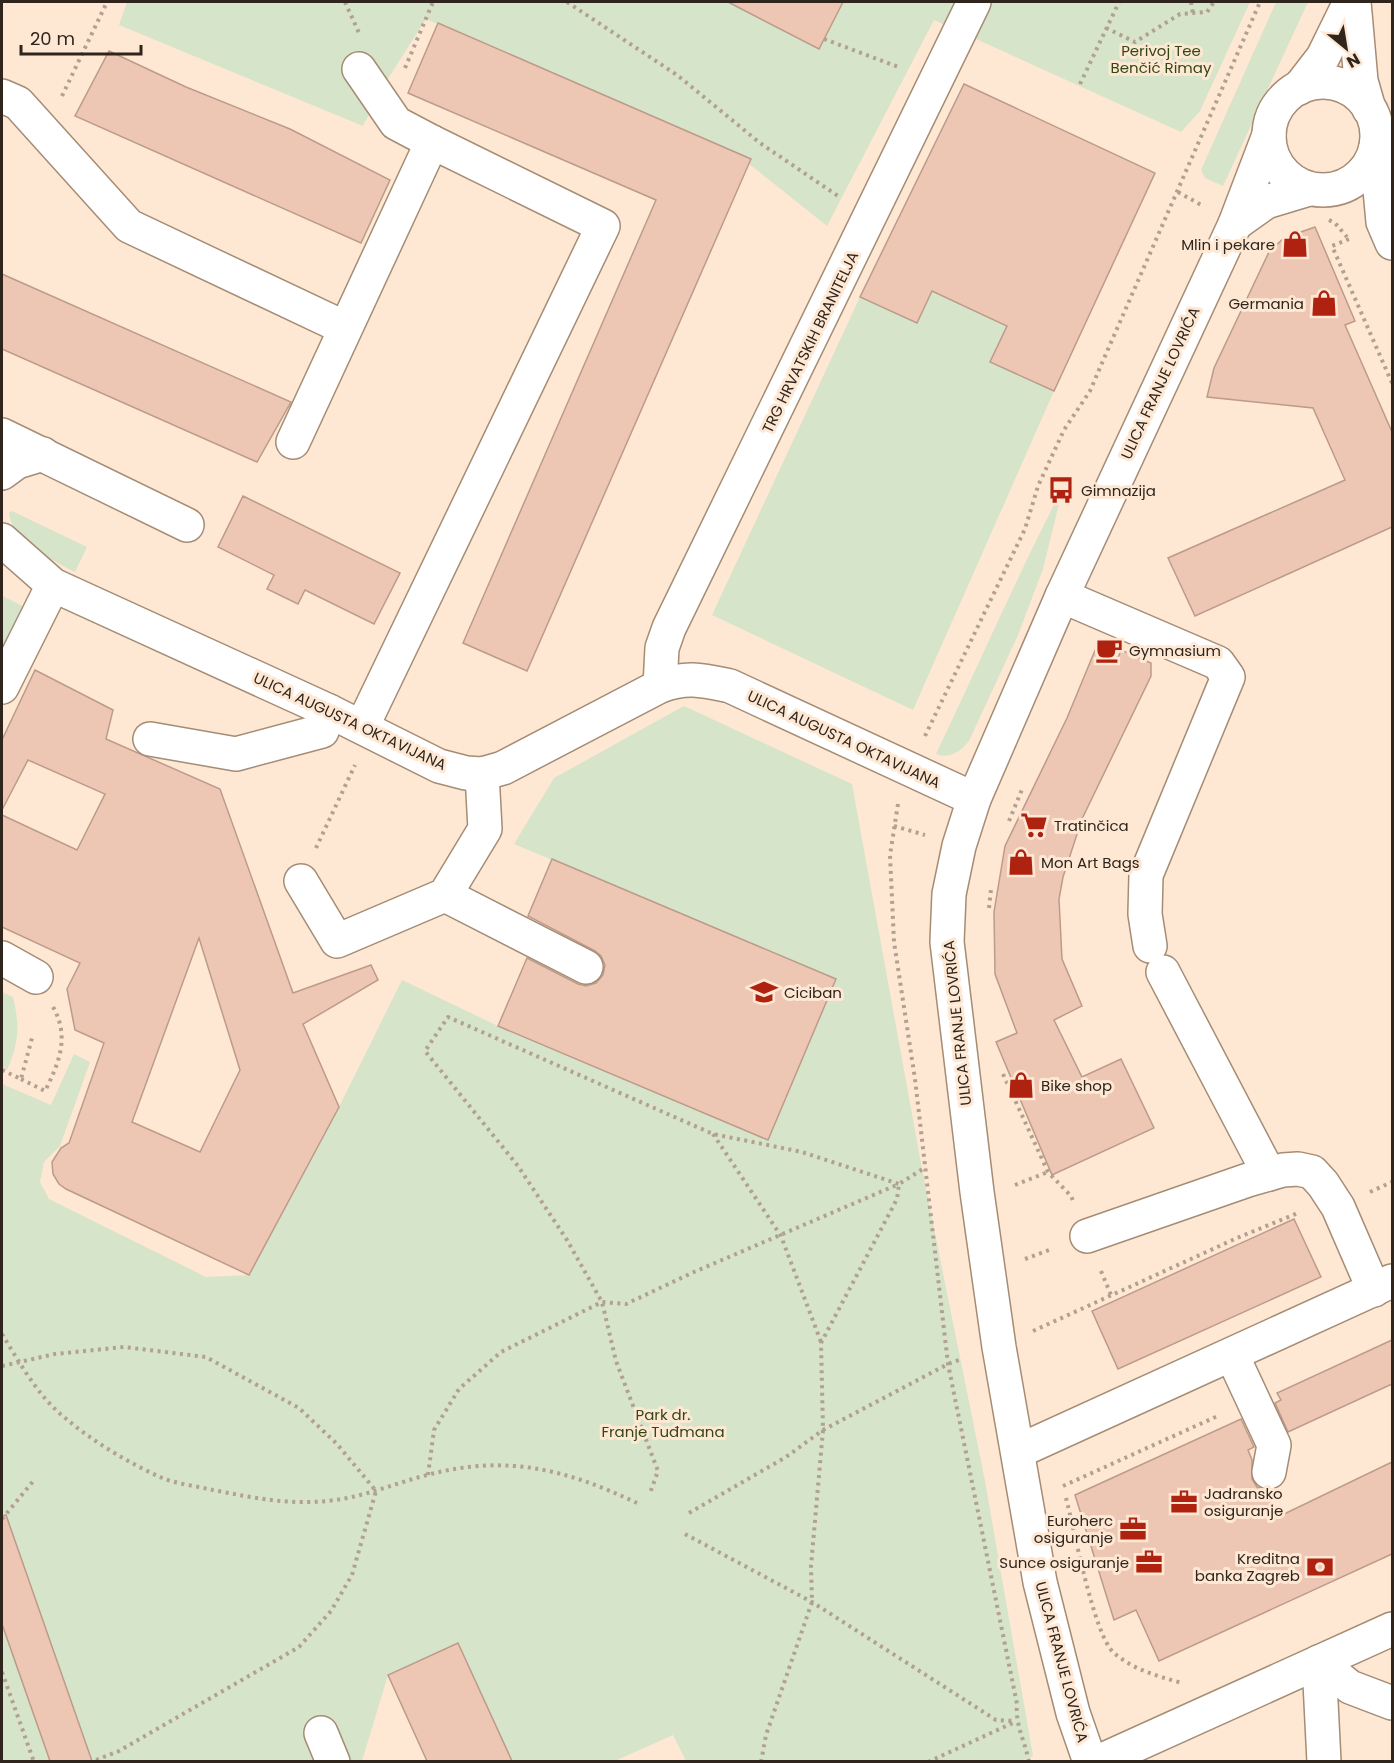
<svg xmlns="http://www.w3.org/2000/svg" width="1394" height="1763" font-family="Poppins,sans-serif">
<rect width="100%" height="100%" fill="#fee8d4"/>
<g fill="#d6e4c9">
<polygon points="127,2 1250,2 1200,111 1181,132 934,20 827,226 734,152 426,19 384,85 363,126 119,25"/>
<polygon points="1276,2 1308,2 1223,186 1205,178 1201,170"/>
<polygon points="932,291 1007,326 990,362 1054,391 913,710 712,615 860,297 917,323"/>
<path d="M1059,504L1043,569L1018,635L969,741C960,752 950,759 936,754C976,671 1012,587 1054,505Z"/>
<path d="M12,511L87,547L75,572C52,560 12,542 9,513Z"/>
<polygon points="2,596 23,606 2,650"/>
<polygon points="684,706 852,784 922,1169 985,1481 1033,1756 1019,1762 686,1761 673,1735 615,1761 512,1761 458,1643 388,1675 362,1761 2,1761 2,1084 51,1105 74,1054 90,1062 60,1146 44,1162 40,1182 49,1199 206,1277 249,1275 339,1107 402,980 498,1026 768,1139 836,979 514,844 554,778"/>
<path d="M2,992L13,997C20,1027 19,1042 7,1070L2,1067Z"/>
</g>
<g fill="#edc7b4" stroke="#bc9b8b" stroke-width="1.5" fill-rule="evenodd">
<polygon points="728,2 843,2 819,49"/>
<polygon points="438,23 751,159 527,671 463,643 656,200 408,93"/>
<polygon points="109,51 186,87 290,129 390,180 361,243 75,116"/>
<polygon points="964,84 1155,173 1054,391 990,362 1007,326 932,291 917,323 860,297"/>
<polygon points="1315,227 1355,321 1345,325 1392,432 1392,527 1195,616 1168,558 1345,480 1313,408 1207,397 1214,368 1269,252 1284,238"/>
<polygon points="2,274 291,402 257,462 2,349"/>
<polygon points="243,496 400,573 374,624 305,590 298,604 267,589 274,575 218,547"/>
<polygon points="1096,648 1118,658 1121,650 1151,663 1151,676 1082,819 1063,877 1059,899 1062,959 1082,1006 1054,1020 1082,1077 1121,1059 1154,1128 1052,1175 996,1042 1017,1033 995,974 994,912 1005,846 1067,718"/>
<path d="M35,670L113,710L106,739L220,789L293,993L371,965L378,980L303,1024L339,1107L249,1275L66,1189L59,1184L53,1174L52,1162L61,1148L69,1143L104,1043L75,1030L67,989L80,963L2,927V815L77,850L105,794L28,760L2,810V740ZM199,938L240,1070L200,1152L132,1122Z"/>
<polygon points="552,859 836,979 768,1140 498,1026 527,958 578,984 586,986 596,983 603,975 605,965 601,956 595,951 528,916"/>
<polygon points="1294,1219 1321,1277 1118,1369 1092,1311"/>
<polygon points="1392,1340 1392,1384 1288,1432 1275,1403 1281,1400 1277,1393"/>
<polygon points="1241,1419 1254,1447 1248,1450 1252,1460 1252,1479 1257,1487 1266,1490 1278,1517 1392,1462 1392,1554 1159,1661 1136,1610 1114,1620 1075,1495"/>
<polygon points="6,1515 92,1761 50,1761 2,1624 2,1516"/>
<polygon points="458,1643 512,1761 427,1761 388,1675"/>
</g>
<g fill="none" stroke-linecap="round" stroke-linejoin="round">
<defs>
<g id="minor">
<polyline points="1354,2 1361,81 1369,109"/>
<polyline points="359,69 396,123 432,142"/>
<circle cx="1323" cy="136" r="54"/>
<polyline points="1299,88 1323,57 1350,2"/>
<polyline points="2,96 18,103 129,226 345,328"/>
<polyline points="1376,147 1383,222 1392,243"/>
<polyline points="1235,224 1266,202 1309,189"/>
<polyline points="2,435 187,525"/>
<polyline points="293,442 432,142 603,226 362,727"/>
<polyline points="2,473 17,462 43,454"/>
<path d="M2,540L53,585L329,711L439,766L466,773L482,774L503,768L660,686C687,676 702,680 730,686L974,799"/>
<polyline points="1062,596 1218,663 1228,677 1146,875 1145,914 1150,946"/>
<polyline points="660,686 662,648 669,628 974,2"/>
<polyline points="2,687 53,585"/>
<polyline points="150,739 236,754 322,731 329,711"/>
<polyline points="301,881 337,941 445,895 485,829 482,774"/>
<polyline points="445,895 586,967"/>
<polyline points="2,958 36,977"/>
<polyline points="1163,972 1269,1174"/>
<polyline points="1087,1236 1248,1180 1283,1170 1298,1169 1312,1172 1323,1184 1338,1207 1374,1290"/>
<polyline points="1232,1355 1274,1445 1269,1472"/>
<polyline points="1019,1451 1392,1281"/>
<polyline points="1319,1662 1324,1762"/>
<polyline points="1319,1662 1350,1687 1392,1703"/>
<polyline points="321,1733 333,1762"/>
<polyline points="1090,1762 1073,1713 1040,1582 999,1347 977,1192 947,942 949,894 959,846 974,799 1062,596 1235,224 1269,135"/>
<polyline points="1098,1762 1392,1629"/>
</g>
</defs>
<use href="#minor" stroke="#a58c74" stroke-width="36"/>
<g stroke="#b2a090" stroke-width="4" stroke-dasharray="3 4.5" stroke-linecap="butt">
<polyline points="345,2 359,33"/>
<polyline points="567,2 677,75 760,143 838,196"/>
<polyline points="1191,2 1193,14"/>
<polyline points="1106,28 1135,42 1180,14 1207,12 1214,2"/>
<polyline points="824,39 901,68"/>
<polyline points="405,68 433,2"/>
<polyline points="1080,84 1119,2"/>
<polyline points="62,96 107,2"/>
<polyline points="1178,192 1203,206"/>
<polyline points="1329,220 1335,223 1347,237"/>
<polyline points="1349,239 1332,246 1392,383"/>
<polyline points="925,736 1025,529 1038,486 1064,430 1090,391 1102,363 1260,2"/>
<path d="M898,804L890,855L894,942L915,1079L948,1364L1017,1704C1015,1725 1025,1741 1029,1762"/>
<polyline points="1009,821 1023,787"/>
<polyline points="894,826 925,835"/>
<polyline points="316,848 355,765"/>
<polyline points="989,908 991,889"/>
<polyline points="2,1070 21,1079 32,1038"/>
<polyline points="1003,1074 1048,1172 1071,1196 1074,1203"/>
<path d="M21,1079L45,1091C59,1063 70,1037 53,1007"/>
<polyline points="713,1134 781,1236 821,1342"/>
<polyline points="1015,1185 1048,1172"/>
<polyline points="1370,1192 1392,1182"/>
<polyline points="1025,1259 1052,1249"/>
<polyline points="1101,1271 1111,1295"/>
<polyline points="1033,1331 1237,1238 1298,1213"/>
<path d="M2,1334C19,1362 38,1396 64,1417C92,1441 127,1462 160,1477C176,1484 196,1486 213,1490C255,1498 292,1506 335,1500C366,1496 396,1483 427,1475C506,1454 565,1469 637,1503"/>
<polyline points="2,1366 55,1354 124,1347 206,1357 299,1408 337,1444 376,1491 352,1575 331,1611 299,1647 119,1751 91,1762"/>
<polyline points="428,1475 434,1430 459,1389 501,1352 602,1302 626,1304 694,1272 899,1184 802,1152 713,1134 448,1017 425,1051 518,1166 567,1240 602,1302 616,1361 658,1471 650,1493"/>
<polyline points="1063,1486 1220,1415"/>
<path d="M1066,1498C1074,1528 1094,1636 1114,1653C1134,1670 1157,1676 1182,1683"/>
<polyline points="689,1513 786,1457 823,1430 948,1364 962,1359"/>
<polyline points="2,1519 35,1479"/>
<polyline points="685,1534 812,1602 996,1720 1015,1721"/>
<polyline points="2,1672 34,1762"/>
<polyline points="761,1762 766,1735 812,1602 811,1566 823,1430 821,1343 897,1199 899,1184 926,1167"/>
<polyline points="928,1762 1015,1722"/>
</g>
<use href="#minor" stroke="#fff" stroke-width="33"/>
</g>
<defs>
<symbol id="shop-bare" viewBox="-9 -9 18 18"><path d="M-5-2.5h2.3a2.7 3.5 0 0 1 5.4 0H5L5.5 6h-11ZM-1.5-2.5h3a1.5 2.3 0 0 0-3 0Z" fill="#b02210" stroke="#fee8d4" stroke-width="2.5" paint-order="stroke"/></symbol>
<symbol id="bus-bare" viewBox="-9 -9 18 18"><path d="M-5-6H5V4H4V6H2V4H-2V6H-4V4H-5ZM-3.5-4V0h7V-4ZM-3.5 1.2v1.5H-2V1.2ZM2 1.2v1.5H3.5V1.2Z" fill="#b02210" stroke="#fee8d4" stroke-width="2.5" paint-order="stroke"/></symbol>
<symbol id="cafe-bare" viewBox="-9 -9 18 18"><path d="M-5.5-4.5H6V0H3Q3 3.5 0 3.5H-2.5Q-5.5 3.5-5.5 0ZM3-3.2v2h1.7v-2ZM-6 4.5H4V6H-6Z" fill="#b02210" stroke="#fee8d4" stroke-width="2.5" paint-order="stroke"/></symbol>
<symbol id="supermarket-bare" viewBox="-9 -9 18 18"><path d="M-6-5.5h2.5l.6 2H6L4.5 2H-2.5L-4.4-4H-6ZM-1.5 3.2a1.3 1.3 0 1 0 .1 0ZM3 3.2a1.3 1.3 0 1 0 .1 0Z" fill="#b02210" stroke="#fee8d4" stroke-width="2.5" paint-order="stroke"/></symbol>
<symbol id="school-bare" viewBox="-9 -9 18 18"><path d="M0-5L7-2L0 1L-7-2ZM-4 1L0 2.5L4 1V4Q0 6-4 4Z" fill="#b02210" stroke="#fee8d4" stroke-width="2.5" paint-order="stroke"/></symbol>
<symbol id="office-bare" viewBox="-9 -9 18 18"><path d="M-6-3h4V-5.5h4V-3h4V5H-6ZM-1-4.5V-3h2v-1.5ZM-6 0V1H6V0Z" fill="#b02210" stroke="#fee8d4" stroke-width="2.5" paint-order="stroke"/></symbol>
<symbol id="bank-bare" viewBox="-9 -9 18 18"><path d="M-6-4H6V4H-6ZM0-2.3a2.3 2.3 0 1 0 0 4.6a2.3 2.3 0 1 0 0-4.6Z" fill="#b02210" stroke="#fee8d4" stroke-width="2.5" paint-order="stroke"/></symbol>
</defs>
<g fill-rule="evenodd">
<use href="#shop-bare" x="1276" y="225" width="38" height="38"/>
<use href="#shop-bare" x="1305" y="284" width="38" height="38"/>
<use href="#bus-bare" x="1042" y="471" width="38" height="38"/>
<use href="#cafe-bare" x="1090" y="631" width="38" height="38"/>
<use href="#supermarket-bare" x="1015" y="806" width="38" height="38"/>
<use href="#shop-bare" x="1002" y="843" width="38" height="38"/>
<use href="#school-bare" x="745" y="973" width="38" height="38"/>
<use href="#shop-bare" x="1002" y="1066" width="38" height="38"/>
<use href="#office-bare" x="1165" y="1483" width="38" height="38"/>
<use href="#office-bare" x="1114" y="1510" width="38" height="38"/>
<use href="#office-bare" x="1130" y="1543" width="38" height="38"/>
<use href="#bank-bare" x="1301" y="1548" width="38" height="38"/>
</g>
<g text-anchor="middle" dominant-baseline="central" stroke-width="6" stroke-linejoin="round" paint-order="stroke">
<g font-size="15" fill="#314815" stroke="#fee8d4">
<text x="1161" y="50">Perivoj Tee<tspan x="1161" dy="17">Benčić Rimay</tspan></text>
<text x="663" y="1414">Park dr.<tspan x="663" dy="17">Franje Tuđmana</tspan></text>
</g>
<g font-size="15" fill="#2f251c" stroke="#fee8d4" text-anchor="start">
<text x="1275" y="244" text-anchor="end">Mlin i pekare</text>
<text x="1304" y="303" text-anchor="end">Germania</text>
<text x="1081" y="490">Gimnazija</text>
<text x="1129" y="650">Gymnasium</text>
<text x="1054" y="825">Tratinčica</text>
<text x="1041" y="862">Mon Art Bags</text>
<text x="784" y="992">Ciciban</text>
<text x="1041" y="1085">Bike shop</text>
<text x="1204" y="1493">Jadransko<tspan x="1204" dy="17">osiguranje</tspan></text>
<text x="1113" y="1520" text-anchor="end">Euroherc<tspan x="1113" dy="17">osiguranje</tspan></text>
<text x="1300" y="1558" text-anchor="end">Kreditna<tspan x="1300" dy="17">banka Zagreb</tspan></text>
<text x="1129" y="1562" text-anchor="end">Sunce osiguranje</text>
</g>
<g font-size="15" fill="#2f251c" stroke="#fee8d4">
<text transform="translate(810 342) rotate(-64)">TRG HRVATSKIH BRANITELJA</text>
<text transform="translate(1160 383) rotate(-65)">ULICA FRANJE LOVRIĆA</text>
<text transform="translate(350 721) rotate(25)">ULICA AUGUSTA OKTAVIJANA</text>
<text transform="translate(844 739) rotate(25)">ULICA AUGUSTA OKTAVIJANA</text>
<text transform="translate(957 1023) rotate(-96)">ULICA FRANJE LOVRIĆA</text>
<text transform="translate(1062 1662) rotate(75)">ULICA FRANJE LOVRIĆA</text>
</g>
</g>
<rect width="1394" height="1763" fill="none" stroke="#2f251c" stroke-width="6"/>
<g transform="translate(1346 48) rotate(150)" stroke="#fee8d4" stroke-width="4.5" paint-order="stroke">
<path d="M0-4.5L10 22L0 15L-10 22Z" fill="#2f251c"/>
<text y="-9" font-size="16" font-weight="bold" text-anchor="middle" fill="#2f251c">N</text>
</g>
<path d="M21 45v9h120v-9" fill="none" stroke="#2f251c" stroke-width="3"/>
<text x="30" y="45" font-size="18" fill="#2f251c" stroke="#fee8d4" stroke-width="4.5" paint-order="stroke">20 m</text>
</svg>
